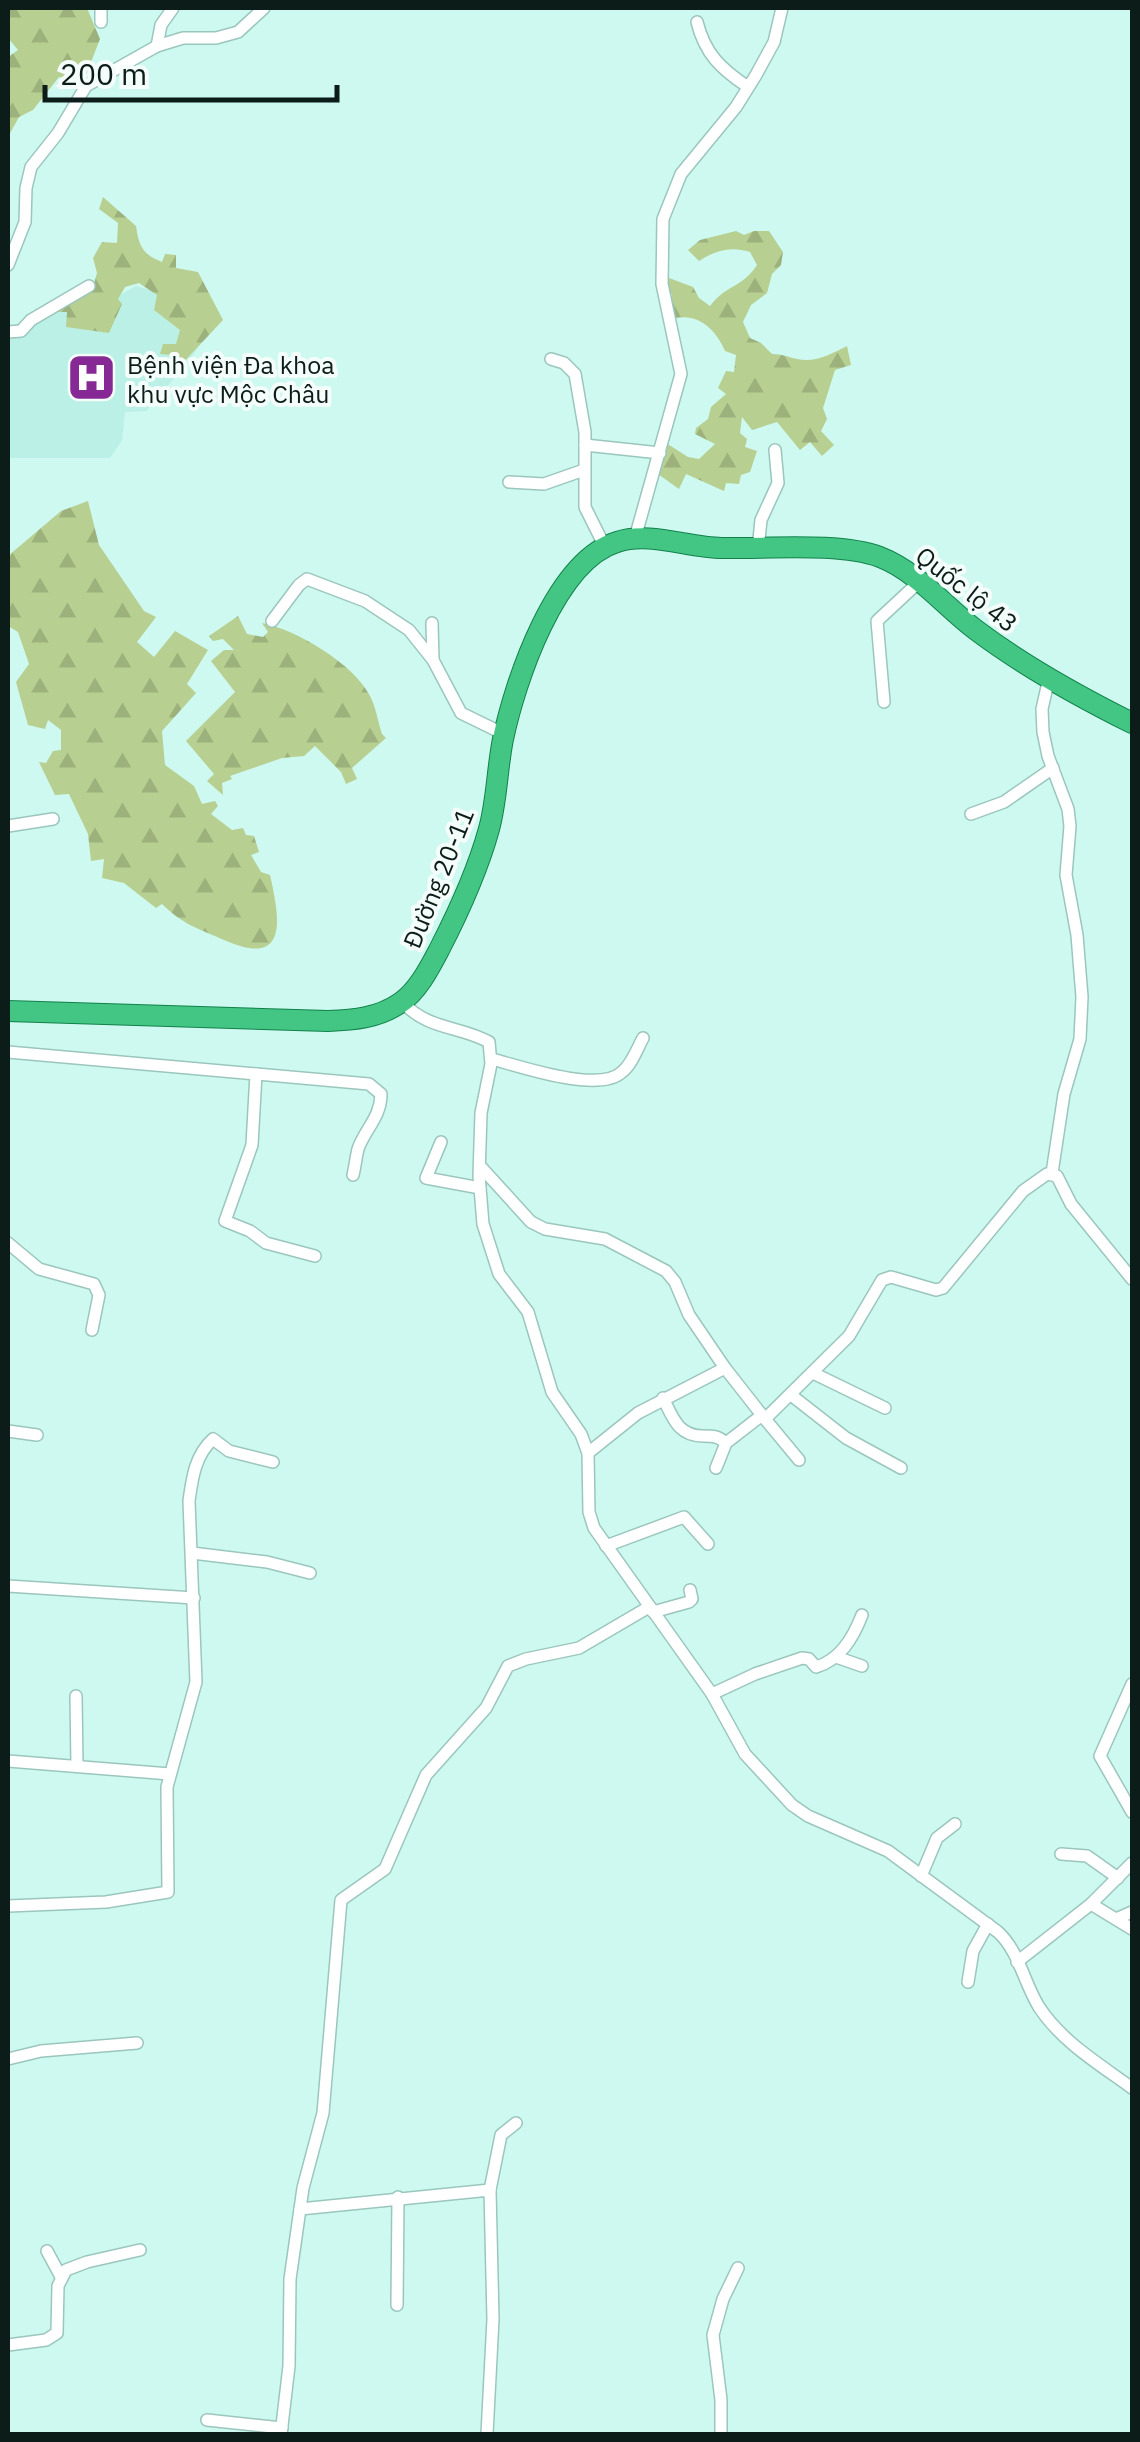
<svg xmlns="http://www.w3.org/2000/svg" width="1140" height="2442" font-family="'IBM Plex Sans',sans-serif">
<defs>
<pattern id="forest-firs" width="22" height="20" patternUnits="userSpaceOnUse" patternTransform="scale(2.5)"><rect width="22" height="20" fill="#b7cf90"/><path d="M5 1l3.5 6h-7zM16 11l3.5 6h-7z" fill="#9cb17c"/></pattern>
</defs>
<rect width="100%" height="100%" fill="#cdf9f0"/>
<polygon fill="#baf0e5" points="136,286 192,302 204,339 188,362 146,411 125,412 122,440 110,458 8,458 8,337 24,337 30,328 50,312 99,307"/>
<g fill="url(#forest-firs)">
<polygon points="8,8 87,8 100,39 84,80 59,77 33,110 19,117 8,137 8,57 18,50 8,38"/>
<path d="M103,197L136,226C139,246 142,254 162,262L165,254L176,255V268L198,272L223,320L178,368L174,367L171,355L160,354L163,344H176L180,330L154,310L157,295L139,283L125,287L118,299L122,304L109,333L66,327L67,312H50L93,287L97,273L93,258L102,242L117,243L118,223L99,209Z"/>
<path d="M736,231L744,235L754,231H769L783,252L781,265L772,274L767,293L751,305L743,322L750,338L761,343L772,354C782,354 788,357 797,359C816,363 831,354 847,346L851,365L835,370L823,408L827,419L821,431L834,445L822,456L810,442L800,450L777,422L752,430L742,417L740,433L747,439L745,447L757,451L750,472L741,475L739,484L726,483L724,491L686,474L679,489L658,474L666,443L688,457L699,459L715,444L695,434L696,428L708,419L711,407L726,394L718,388L726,371L734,372L736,355L725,351C717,331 699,313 676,318L669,306L672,295L666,285L669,278L693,287L699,298L710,306C728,283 741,289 757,265L750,252C732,246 715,250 699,261L688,250L700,240Z"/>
<path d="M88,501L99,545L144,611L156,617L137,642L154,657L175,631L208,650L187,684L196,693L162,731L165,765L194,786L202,804L215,801L218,806L211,814L232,830L243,828L246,835L254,836L259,852L251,855L261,872L270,875C280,919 289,969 224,940C199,929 182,924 162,904L156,908L124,883L102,878L104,859L91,861L88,834L69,794L55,795L39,762L46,763L53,751L61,750V730L48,720L45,729L28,725L16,682L29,664L18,632L8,626V556L61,511Z"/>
<path d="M238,616L247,634L263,637L268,632L262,623C297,630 354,664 370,696C376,707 378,722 382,734L386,738L352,768L357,779L346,784L341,772L315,746L304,756L282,758L230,776L232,779L222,783L223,795L207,781L214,774L186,741L235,692L211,661L224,650H234L223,639L213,641L209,636Z"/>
</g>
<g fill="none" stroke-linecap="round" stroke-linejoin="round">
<defs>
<g id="minor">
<polyline points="101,8 101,22"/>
<path d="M697,22C705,54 721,69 748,87"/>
<polyline points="157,46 161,25 173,8"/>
<polyline points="8,265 25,222 26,188 31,167 58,133 86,86 157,46 183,38 216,38 238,32 264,8"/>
<polyline points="8,332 21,331 31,320 89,286"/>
<polyline points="551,359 564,363 575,374 585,432 585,507 605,547"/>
<polyline points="585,445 660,453"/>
<polyline points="509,482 544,484 584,470"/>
<polyline points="635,538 681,374 662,284 663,219 681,174 736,107 756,75 774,42 782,8"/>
<polyline points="758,549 761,520 778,483 775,450"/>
<polyline points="272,621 299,585 307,579 365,601 409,630 433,660 461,713 504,734"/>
<polyline points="432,623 433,660"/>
<polyline points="1049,678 1042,709 1043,732 1048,756 1068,809 1070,826 1066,875 1077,935 1082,997 1080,1039 1064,1094 1052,1173"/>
<polyline points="884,702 877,621 920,581"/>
<polyline points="971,814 1004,802 1053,768"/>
<polyline points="8,826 53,819"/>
<path d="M402,1002C430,1031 458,1025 489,1042L491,1064L481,1113L479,1176L483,1224L499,1274L528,1312L552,1392L581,1434L588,1453L589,1512L594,1528L712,1694L745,1754L792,1805L808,1816L888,1851L998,1932C1019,1951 1024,1983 1039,2007C1061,2041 1099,2064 1132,2088"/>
<path d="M8,1052L369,1084L381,1094C381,1117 365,1129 358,1149C356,1157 355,1167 353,1175"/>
<path d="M492,1059C519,1066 599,1094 622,1072C632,1064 637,1049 643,1038"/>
<polyline points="256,1074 252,1145 225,1221 250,1231 266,1243 315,1256"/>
<polyline points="441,1142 426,1178 480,1188"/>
<polyline points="480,1166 531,1222 545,1229 605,1239 666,1271 675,1282 689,1315 725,1368 765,1419 849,1336 882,1280 891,1277 936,1290 943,1288 1023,1191 1047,1174 1057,1176 1071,1204 1132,1279"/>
<polyline points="8,1243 39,1269 94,1284 99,1295 92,1330"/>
<polyline points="813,1373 885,1408"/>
<polyline points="791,1395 846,1438 901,1468"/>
<path d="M663,1398C673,1418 678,1436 703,1436C713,1436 718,1436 726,1443"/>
<polyline points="765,1419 799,1460"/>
<polyline points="8,1431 37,1435"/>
<polyline points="588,1453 638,1413 725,1368"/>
<polyline points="716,1468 726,1443 762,1415"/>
<polyline points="606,1546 684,1517 708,1544"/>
<polyline points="192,1553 267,1562 310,1573"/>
<polyline points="8,1586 194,1598"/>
<polyline points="653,1612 689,1602 692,1599 690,1590"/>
<polyline points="836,1657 862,1666"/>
<polyline points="1132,1684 1100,1756 1132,1812"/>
<path d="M712,1694L755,1674L802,1658L809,1659L816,1667C840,1660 853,1638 862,1615"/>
<polyline points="76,1696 77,1766"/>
<polyline points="8,1761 170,1774"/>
<polyline points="1061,1854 1087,1856 1118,1878"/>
<polyline points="921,1876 937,1838 955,1824"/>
<polyline points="1091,1904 1132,1929"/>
<path d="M8,1906L106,1902L168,1892L167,1787L196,1682L189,1501C192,1479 195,1455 213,1439L229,1451L273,1462"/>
<polyline points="1116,1919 1132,1912"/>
<polyline points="1017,1962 1091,1904 1132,1863"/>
<polyline points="968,1982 973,1951 988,1924"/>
<polyline points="8,2059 41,2051 137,2043"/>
<polyline points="490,2190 501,2135 516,2123"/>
<polyline points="300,2209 490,2190 493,2319 487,2434"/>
<polyline points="47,2251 61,2277"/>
<polyline points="397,2305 398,2197"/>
<polyline points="8,2345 46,2340 57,2333 58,2286 66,2270 87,2262 140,2250"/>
<polyline points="207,2420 282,2428"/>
<polyline points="281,2434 289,2366 290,2279 303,2188 323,2113 341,1900 385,1869 426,1775 486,1708 508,1666 526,1659 579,1648 649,1607"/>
<polyline points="721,2434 721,2400 713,2335 723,2299 738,2268"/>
</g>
<path id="trunk" d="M8,1011L328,1021C354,1020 378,1018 400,1003C418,991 430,967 440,948C459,911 478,869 489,829C497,800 497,769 503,739C515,682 555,561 617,542C650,531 688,548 722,548C766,549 840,542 880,557C918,572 944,606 976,630C1025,667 1078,696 1132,723"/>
</defs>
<use href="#minor" stroke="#9bc6bd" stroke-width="14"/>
<use href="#trunk" stroke="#11814a" stroke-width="22"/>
<use href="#minor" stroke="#fff" stroke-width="11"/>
<use href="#trunk" stroke="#43c684" stroke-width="20"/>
</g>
<defs>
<symbol id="hospital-square" viewBox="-11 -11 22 22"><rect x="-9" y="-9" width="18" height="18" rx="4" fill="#872994" stroke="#f5fdfb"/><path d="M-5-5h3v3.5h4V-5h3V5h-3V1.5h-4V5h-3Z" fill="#fff"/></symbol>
</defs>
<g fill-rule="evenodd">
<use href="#hospital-square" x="64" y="350" width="55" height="55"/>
</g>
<g text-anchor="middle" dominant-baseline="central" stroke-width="8" stroke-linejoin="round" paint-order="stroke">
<g font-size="25" fill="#0b1c19" stroke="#f5fdfb" text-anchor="start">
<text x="127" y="364">Bệnh viện Đa khoa<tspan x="127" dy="29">khu vực Mộc Châu</tspan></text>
</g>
<g font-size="25" fill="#0b1c19" stroke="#f5fdfb">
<text transform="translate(967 589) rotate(38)">Quốc lộ 43</text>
<text transform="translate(438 878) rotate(-68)">Đường 20-11</text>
</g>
</g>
<rect width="1140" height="2442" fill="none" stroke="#0b1c19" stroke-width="20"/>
<path d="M45 85v15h292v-15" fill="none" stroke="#0b1c19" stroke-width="5"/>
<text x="60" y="85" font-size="30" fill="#0b1c19" stroke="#f5fdfb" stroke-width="8" paint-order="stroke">200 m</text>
</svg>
